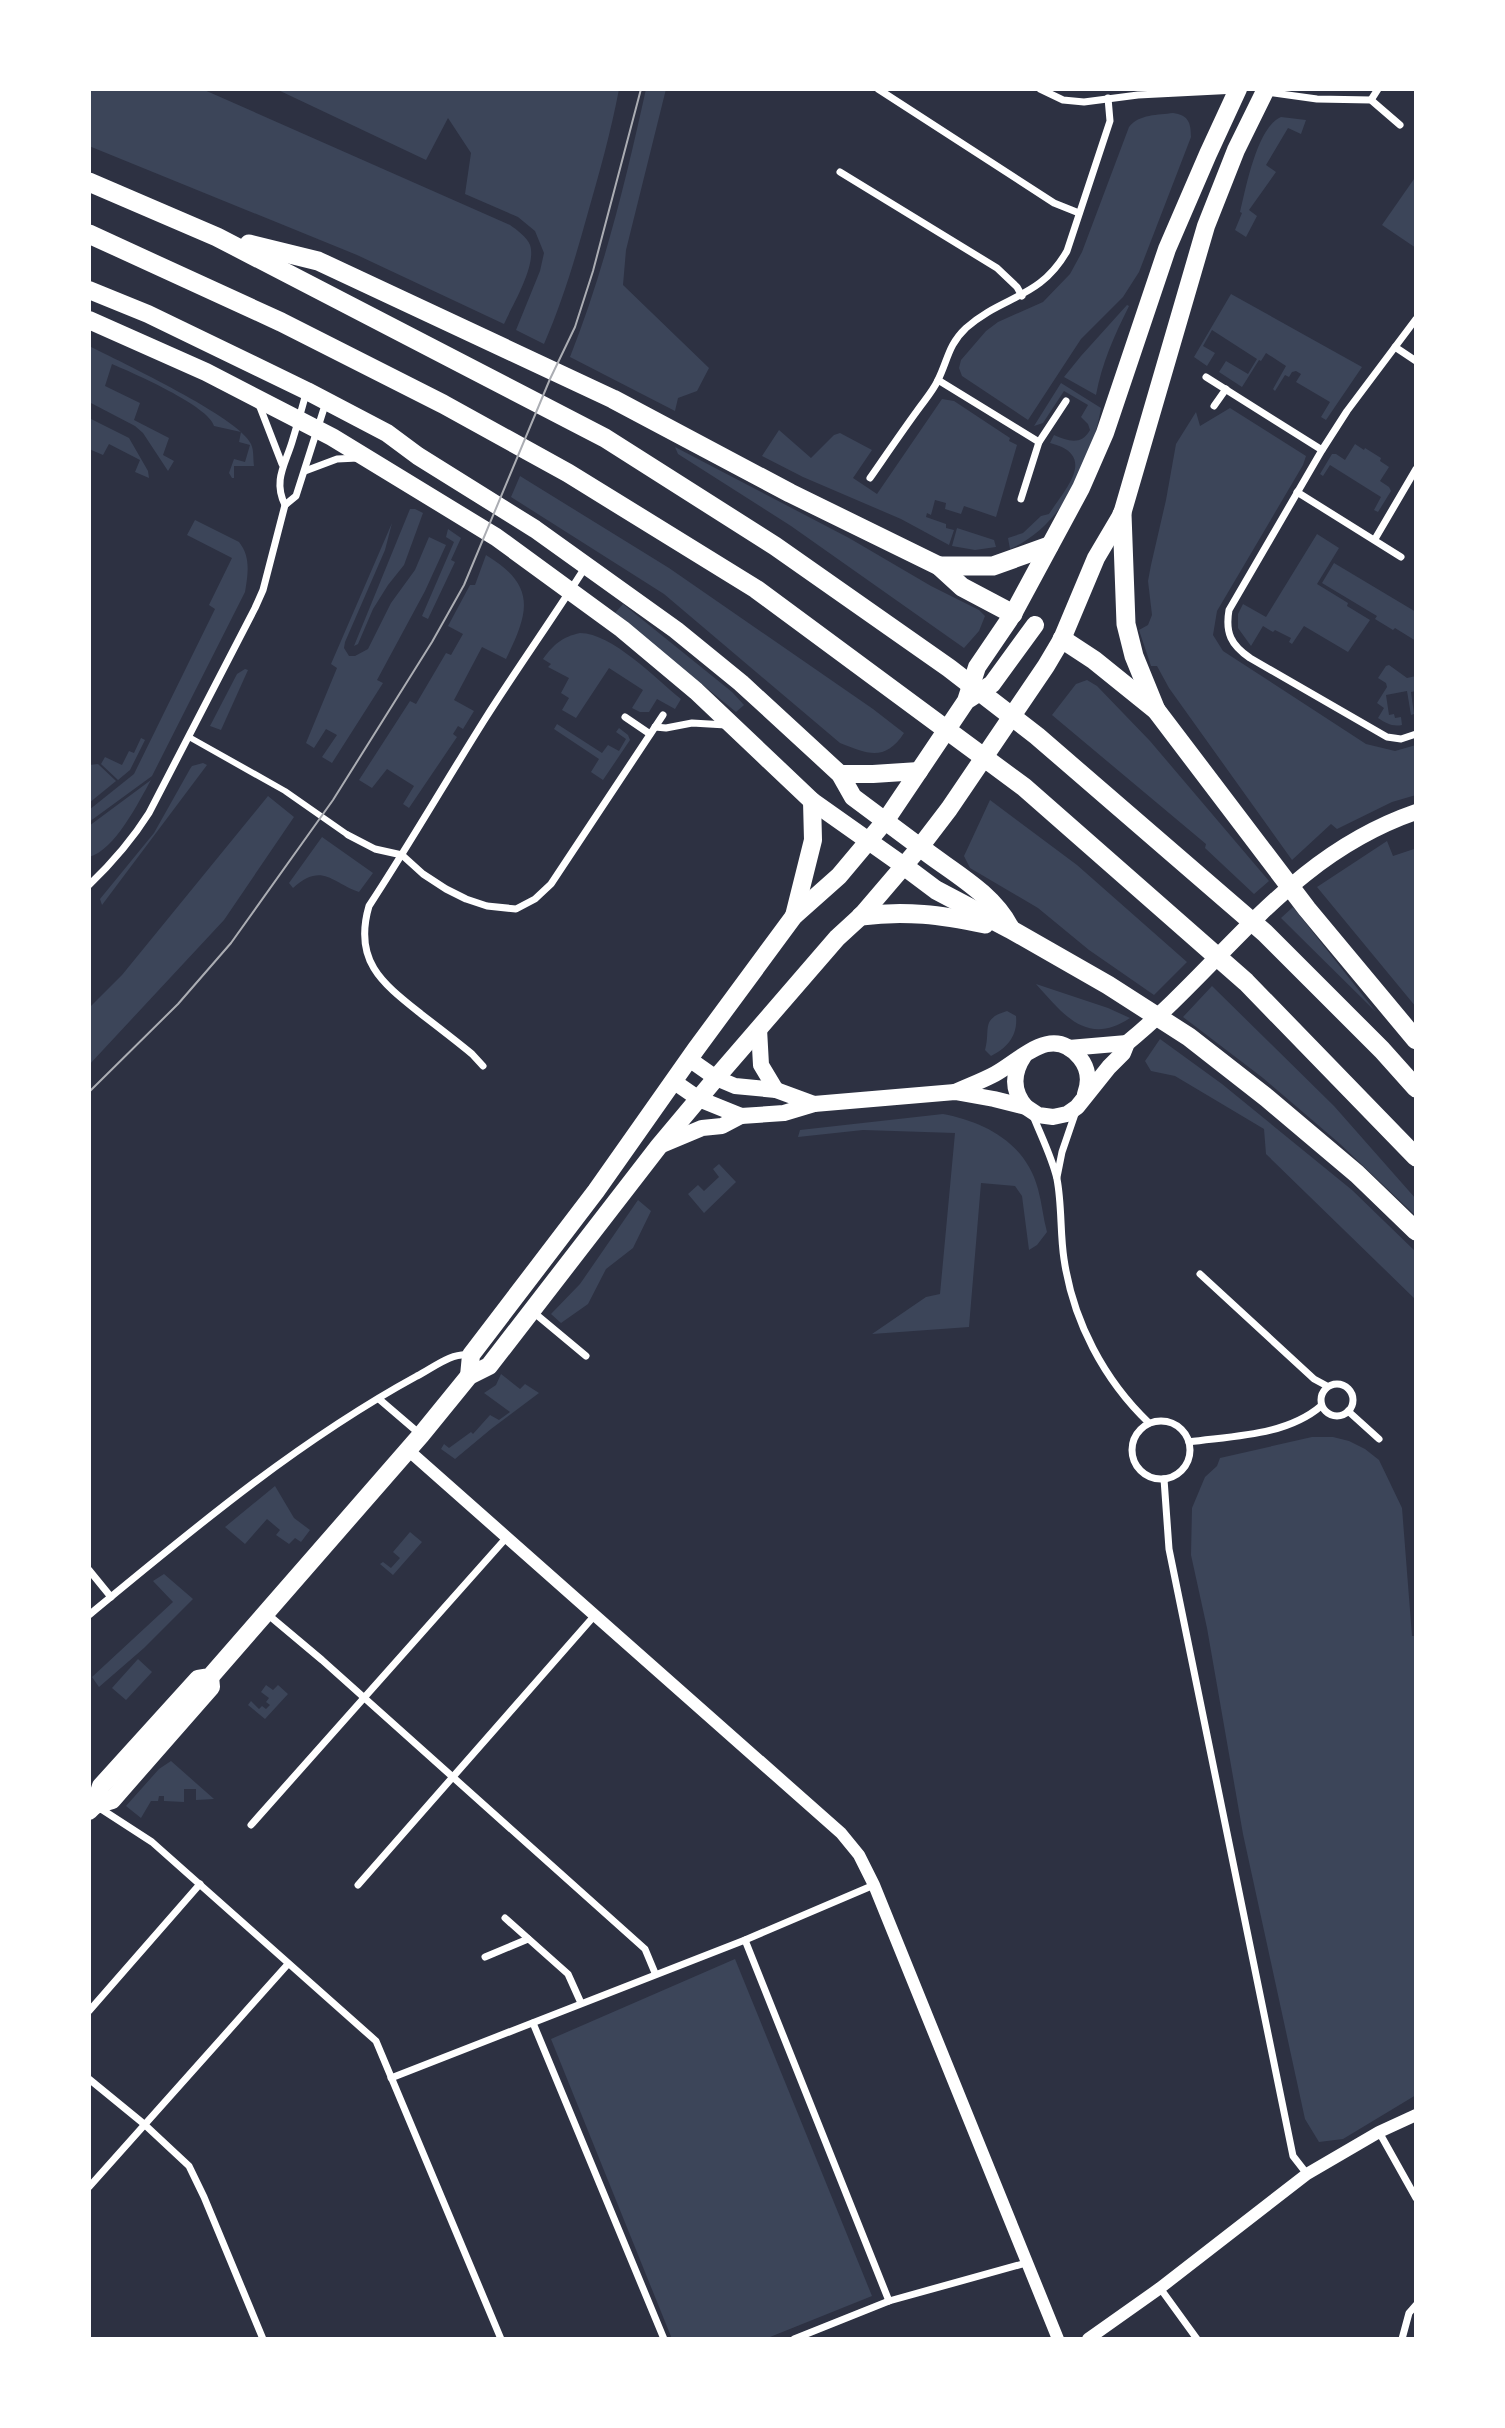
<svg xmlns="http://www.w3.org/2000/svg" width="1505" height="2428" font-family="'Roboto Condensed',sans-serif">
<rect width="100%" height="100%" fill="#2d3142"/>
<g fill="#3c4559">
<path d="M89,89H202L510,225C517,230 527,237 530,245C537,265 512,306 504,324L357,255L89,146Z"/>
<path d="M276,89H619C611,132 599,174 587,216C575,259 562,303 544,344L516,330L540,271L544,253L535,231L518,217L465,194L471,153L448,118L426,160Z"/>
<path d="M646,89H666L626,250L623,285L709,368L697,391L678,398L675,411L570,357C604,271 626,180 646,89Z"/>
<path d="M1173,113C1188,115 1191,122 1191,137L1139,272L1123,297L1081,339L1028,420L962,376L959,368L961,360L986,331L998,322L1043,302L1070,274L1082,252L1129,127C1139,114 1158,115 1173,113Z"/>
<path d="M1281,117L1306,120L1301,134L1288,128L1266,165L1276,172L1249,210L1257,216L1246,237L1235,230L1242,213L1240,212C1246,188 1257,127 1281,117Z"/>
<polygon points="1414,179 1416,180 1416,248 1382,225"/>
<polygon points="1231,294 1362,367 1326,420 1321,417 1330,402 1296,382 1301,374 1296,371 1292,372 1289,377 1285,375 1275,391 1273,389 1286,366 1266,353 1261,361 1259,360 1242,387 1219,372 1226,361 1248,374 1257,359 1212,330 1203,346 1215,353 1207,366 1194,357"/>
<path d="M1127,305L1129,306C1114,336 1102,363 1096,395L1064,377L1081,356Z"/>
<path d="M89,346C119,361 240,418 251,444C254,450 253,459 254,466H234V478H232L229,473L234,459L245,462L250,445L239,442L241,432L214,426C209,406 133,373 112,364L105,386L140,403L134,420L169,438L163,455L174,461L168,471L143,433L135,426L89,402Z"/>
<path d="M1061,383L1101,408C1092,461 1062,527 1010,549L1008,538L1023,533L1041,516L1049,514C1066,488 1098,455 1050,443L1054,435C1068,441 1081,446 1090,430L1088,424L1081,417L1088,405L1064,391L1043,423L1034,426Z"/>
<polygon points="942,399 954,401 1010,438 1009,441 1017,445 996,517 964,506 961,514 945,509 946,503 935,500 931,515 927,513 926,517 946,524 946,528 954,530 949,545 901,519 803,477 762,456 779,430 811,458 834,435 840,433 872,450 853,478 877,494"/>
<polygon points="1230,408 1306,456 1303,465 1217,611 1213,635 1223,651 1366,744 1395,751 1416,745 1416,795 1392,802 1337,829 1331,824 1292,860 1169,688 1157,666 1151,666 1139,630 1148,625 1152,615 1148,581 1151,565 1166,500 1176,444 1196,412 1200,426"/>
<polygon points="89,418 129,438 148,471 149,478 135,472 140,460 109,444 103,455 89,449"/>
<polygon points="1355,444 1364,450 1365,448 1381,458 1380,461 1389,467 1380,481 1389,487 1391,491 1378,512 1374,510 1381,497 1330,465 1323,476 1320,474 1332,454 1336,454 1345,460"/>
<polygon points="675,447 849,538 931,586 979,610 985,616 979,631 964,648 791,526 678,454"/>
<path d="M520,476L669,568L873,709L904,733C885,762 868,754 840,743L664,594L511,497Z"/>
<polygon points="410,509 415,509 423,513 404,565 388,585 373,609 358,644 354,646"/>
<path d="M195,520L239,542C251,557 248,574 245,592L152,776L89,822V810L134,774L215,609L209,605L232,558L187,535Z"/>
<polygon points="392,523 385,550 345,642 344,648 349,656 355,656 368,649 391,603 415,570 429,537 446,545 425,591 377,680 383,683 332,763 322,757 337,735 326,729 314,748 306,743 337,668 331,664"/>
<polygon points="957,528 994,540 996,547 975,550 952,546"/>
<polygon points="448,529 461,538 451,560 455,562 428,619 422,616 454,542 446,537"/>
<polygon points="1317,534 1339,548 1317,584 1348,603 1347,606 1370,620 1348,652 1304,626 1292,644 1289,642 1291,638 1275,630 1273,632 1263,626 1251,646 1238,628 1238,614 1243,604 1266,617"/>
<path d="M486,555C537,586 529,612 506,659L482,647L454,700L474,711L463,729L458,726L453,734L457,737L409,808L403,804L414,786L387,769L372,788L359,780L410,701L416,704L446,653L451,655L463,634L448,626L470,585H475Z"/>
<polygon points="1334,563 1416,612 1416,641 1395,628 1393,630 1375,619 1377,616 1322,583"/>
<polygon points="623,604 732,692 744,705 736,712 615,613"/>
<path d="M580,633C612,633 656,679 681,699L675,709L657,699L649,712H640L632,708L643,690L609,668L576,718L562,710L569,698L561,693L569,678L548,667L551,664L543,659C554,644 562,637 580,633Z"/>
<path d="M1389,665L1407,678L1416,676V691L1411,692L1414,714L1411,715L1407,691L1386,695L1389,715L1394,714L1395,718L1401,717L1402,725C1392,727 1386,723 1378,718L1384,708L1377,703L1387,687L1386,683L1378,678L1386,666Z"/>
<polygon points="245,669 248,670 221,730 210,726 237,674"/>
<polygon points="1087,680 1097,686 1150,741 1269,881 1254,894 1205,848 1206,844 1052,715 1076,684"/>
<polygon points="557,724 602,753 608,745 619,751 626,739 616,732 619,728 628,735 630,740 603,780 591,772 599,759 554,729"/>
<polygon points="141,738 145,740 130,770 118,780 101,764 105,757 122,765 129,751 134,753"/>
<polygon points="203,763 207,765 102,905 100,899 154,833 190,769 192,766"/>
<polygon points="98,764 116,781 89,803 89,765"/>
<path d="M151,780C138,803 115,850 89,857V826Z"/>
<polygon points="268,796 294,817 224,920 89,1065 89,1008 122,975"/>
<polygon points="990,800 1077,865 1187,962 1154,995 1089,950 1038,908 970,868 964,856"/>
<path d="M322,837L373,873L359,892C331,882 322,862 293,888L289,883Z"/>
<polygon points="1387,841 1393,856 1414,849 1416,857 1416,1007 1317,887"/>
<polygon points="1293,907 1376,1012 1281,918"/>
<path d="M1036,984L1108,1008L1130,1018C1087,1047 1063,1014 1036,984Z"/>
<polygon points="1212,986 1334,1106 1416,1199 1416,1216 1339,1143 1263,1078 1183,1017"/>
<path d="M1007,1011L1016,1016C1018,1036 1007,1048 991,1056L985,1050C991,1029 980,1019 1007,1011Z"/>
<polygon points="1160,1039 1222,1084 1352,1190 1416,1252 1416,1300 1266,1154 1264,1129 1175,1076 1151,1071 1145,1061"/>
<path d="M943,1114C985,1122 1026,1143 1038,1189C1042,1203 1043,1218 1047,1232L1037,1245L1029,1250L1022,1196L1015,1186L981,1183L969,1327L872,1334L926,1297L940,1294L955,1133L863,1130L798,1137L800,1130Z"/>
<polygon points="719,1164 736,1182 704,1213 688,1194 698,1185 704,1191 719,1177 713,1169"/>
<polygon points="638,1200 651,1211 633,1248 606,1269 588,1304 561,1323 551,1314 580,1284"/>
<polygon points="501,1374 520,1389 525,1384 539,1393 491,1429 455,1459 441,1449 444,1444 449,1448 471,1432 473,1434 490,1415 499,1420 510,1412 484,1393 496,1385"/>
<polygon points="1312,1437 1333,1437 1349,1441 1365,1449 1379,1460 1402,1508 1412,1636 1416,1636 1416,2095 1343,2139 1319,2142 1305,2119 1243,1834 1207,1628 1191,1555 1192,1508 1205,1477 1217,1466 1220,1458"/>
<polygon points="275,1486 294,1518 310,1530 301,1542 295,1538 289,1544 276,1535 280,1530 267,1519 245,1544 225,1527"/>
<polygon points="410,1532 422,1542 393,1575 380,1564 383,1562 391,1568 400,1558 393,1552"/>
<polygon points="164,1574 193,1599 144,1648 99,1687 92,1677 173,1602 153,1581"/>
<polygon points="138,1659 152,1672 126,1700 112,1688"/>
<polygon points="266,1685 273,1690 278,1685 288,1694 265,1719 248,1705 251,1701 259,1709 262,1706 266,1709 270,1705 266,1702 269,1698 261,1692"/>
<polygon points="171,1761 214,1799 196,1800 196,1789 184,1789 184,1802 164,1801 164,1796 159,1796 158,1801 151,1801 141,1818 126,1806 159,1769"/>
<polygon points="735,1959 872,2296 765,2339 672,2339 551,2039"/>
</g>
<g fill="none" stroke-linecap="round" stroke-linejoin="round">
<polyline stroke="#fff" stroke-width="6" points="189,737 285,791 348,835"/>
<g stroke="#fff" stroke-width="7">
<polyline points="878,89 1054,203 1079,213"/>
<polyline points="1040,89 1063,100 1084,102 1138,95 1237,90"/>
<polyline points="1267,92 1317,99 1371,100 1400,125"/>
<polyline points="1371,100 1378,89"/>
<polyline points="840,172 997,268 1017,287 1022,296"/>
<path d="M1416,319L1347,411L1322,450L1229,610C1225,633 1231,645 1250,658L1387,737L1401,739L1416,734"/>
<polyline points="1395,347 1416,361"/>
<polyline points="1206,377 1322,450"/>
<polyline points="938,380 1039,442"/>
<polyline points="258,402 282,464"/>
<polyline points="1214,406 1226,389"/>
<polyline points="305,471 337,459 358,458"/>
<path d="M870,478C886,455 901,433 917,411C924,401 933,391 938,380C948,360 948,345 966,328C1003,295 1040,299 1067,251L1110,121L1108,98"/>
<polyline points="1297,492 1401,557"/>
<polyline points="1021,499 1039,442 1066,401"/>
<path d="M285,505C273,481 285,465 292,442C297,425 302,409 306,393"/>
<polyline points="1375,539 1416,469"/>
<polyline points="625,717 650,734"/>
<polyline points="655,727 666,728 692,723 726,725"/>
<polyline points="348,835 375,849 402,855 423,874 446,889 466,899 487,906 516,909 535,899 551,884 663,715"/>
<path d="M89,885C112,863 132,840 149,813L255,608L263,590L285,505L296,496L326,402"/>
<path d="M483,1066L472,1054C455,1040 438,1027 421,1014C382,983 353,961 369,906C409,845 446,781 485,719C518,667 553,618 586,566"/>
<path d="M1032,1113C1040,1134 1052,1157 1057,1179C1062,1205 1060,1233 1064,1259C1073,1321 1104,1380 1149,1423"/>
<polyline points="1057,1177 1062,1152 1076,1111"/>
<polyline points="1200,1274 1314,1379 1327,1386"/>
<polyline points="532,1311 586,1356"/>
<circle cx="1337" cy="1400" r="16"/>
<polyline points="379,1399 421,1435"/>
<polyline points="1348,1411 1379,1439"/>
<circle cx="1161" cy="1450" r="29"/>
<path d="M1189,1442C1232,1436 1286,1436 1321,1406"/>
<polyline points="1164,1479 1169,1549 1293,2156 1307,2174"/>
<polyline points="89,1570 111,1597"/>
<polyline points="266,1613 322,1660 645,1949 655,1973"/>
<path d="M89,1615C193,1529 298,1441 417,1376C433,1368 451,1352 470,1355"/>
<polyline points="98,1807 152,1842 376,2041 501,2339"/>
<polyline points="251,1825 507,1537"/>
<polyline points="358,1885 595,1615"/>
<polyline points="505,1918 568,1974 581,2003"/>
<polyline points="745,1940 889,2301"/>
<polyline points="485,1957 528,1939"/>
<polyline points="89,2011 200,1884"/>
<polyline points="533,2023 664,2339"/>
<polyline points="391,2078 745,1940 874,1885"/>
<polyline points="89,2079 144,2124 189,2166 204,2197 263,2339"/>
<polyline points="1379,2132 1416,2198"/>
<polyline points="89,2187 288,1964"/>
<polyline points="1160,2288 1197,2339"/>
<polyline points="794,2339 889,2301 1026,2263"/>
<polyline points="1402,2339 1409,2313 1416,2305"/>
</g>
<g stroke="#fff" stroke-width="12">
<polyline points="408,1450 841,1833 859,1855 874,1885 1058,2339"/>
<polyline points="1088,2339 1160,2288 1307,2174 1379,2132 1416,2115"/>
</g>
<g stroke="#fff" stroke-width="16">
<polyline points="759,1029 761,1065 776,1090"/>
<polyline points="1069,1048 1127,1043"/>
<path d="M1024,1056C1012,1074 1012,1091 1026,1107"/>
<polyline points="689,1059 716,1078 735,1086 776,1090 814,1104"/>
<path d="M673,1081L699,1099L741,1116L784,1113L814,1104L955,1092L994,1099L1026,1107L1038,1115L1053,1117L1067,1114L1077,1107L1109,1067L1123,1053L1127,1043C1226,962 1288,856 1416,812"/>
<path d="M955,1092C968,1086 982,1081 995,1074C1021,1060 1052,1023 1080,1058C1088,1068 1090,1081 1085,1094"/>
<polyline points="659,1146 702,1128 722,1126 741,1116"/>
</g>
<g stroke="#fff" stroke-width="18">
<polyline points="89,290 148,314 307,391 387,433 418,456 535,529 676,630 741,683 840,774 853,797 920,847"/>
<polyline points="89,320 206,372 332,437 496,537 622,629 696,691 812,801 904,866"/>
<polyline points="969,699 992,684 1035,625"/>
<polyline points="840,774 873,774 919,771"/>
<polyline points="794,916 813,840 812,801"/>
<polyline points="469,1376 471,1355 596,1191 696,1049 794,916 839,876 886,820 966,701 977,667 1013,614 1081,488 1105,433 1167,249 1208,154 1238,89"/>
<polyline points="95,1805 112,1800 211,1687 210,1677"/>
<polyline points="89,1811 95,1805 101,1786 198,1679 210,1677 421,1435 469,1376 489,1366 659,1146 716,1078 837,938 861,916 920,847 949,809 1046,666 1062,639 1096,558 1122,514 1206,226 1236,150 1266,89"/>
</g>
<g stroke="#fff" stroke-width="19">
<polyline points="89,182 217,237 605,438 775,546 949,668 1037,736 1265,933 1382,1050 1416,1088"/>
<polyline points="89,234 281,322 443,404 568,473 756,589 1024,787 1246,982 1416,1157"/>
<polyline points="249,244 318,261 613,399 790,493 939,566 962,587 1013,614"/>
<polyline points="1122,514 1126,624 1134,656 1156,710"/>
<polyline points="939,566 993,566 1049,546"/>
<polyline points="1062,639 1094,660 1156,710 1307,909 1416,1040"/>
<path d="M920,847C950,871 992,892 1010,928"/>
<polyline points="904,866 936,890 1010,929 1108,985 1189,1037 1267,1098 1357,1174 1416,1231"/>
<path d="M861,916C906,910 941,915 985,924"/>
</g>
<polyline stroke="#abadb3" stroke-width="2" points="89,1092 178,1004 231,943 333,800 432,642 464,585 550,379 575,327 593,271 641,89"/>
</g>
<rect width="1505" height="2428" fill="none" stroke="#ffffff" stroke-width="182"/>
</svg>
